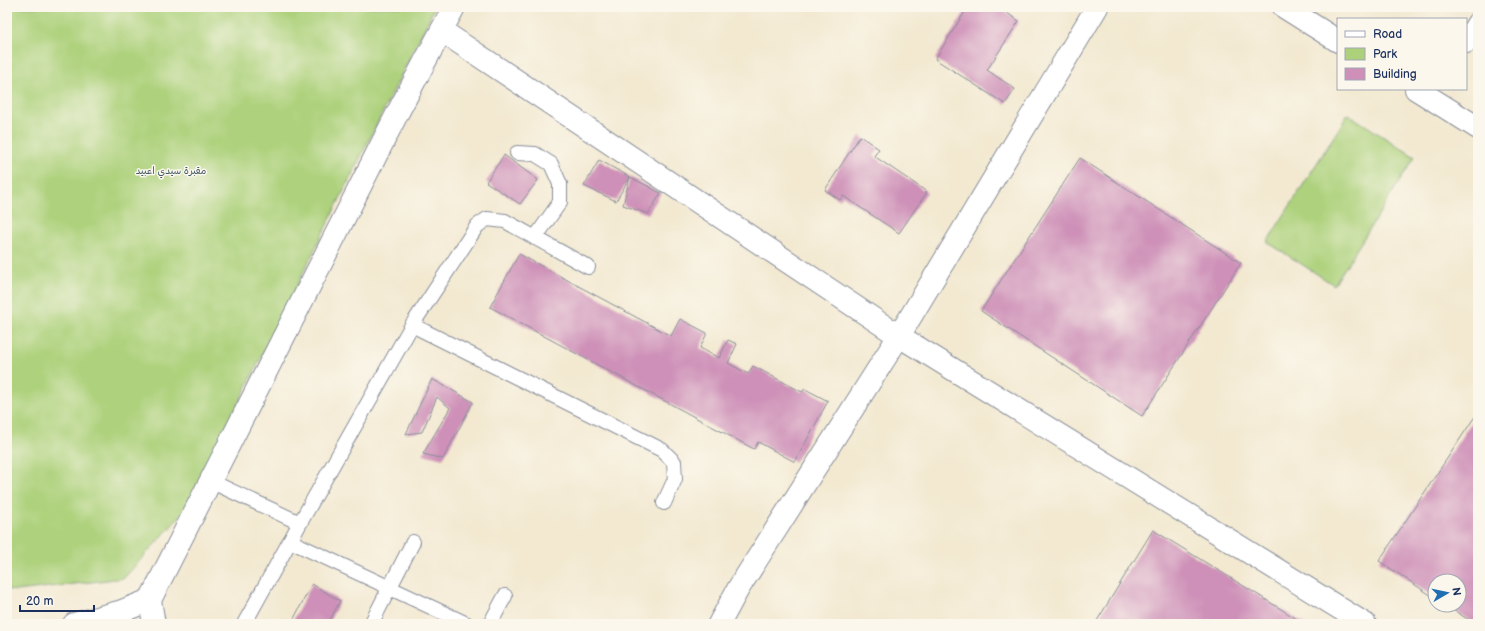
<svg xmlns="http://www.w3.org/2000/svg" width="1485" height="631" font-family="'Balsamiq Sans','Playpen Sans Arabic',sans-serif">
<rect width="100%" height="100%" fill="#fbf7ec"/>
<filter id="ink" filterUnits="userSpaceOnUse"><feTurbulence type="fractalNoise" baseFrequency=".025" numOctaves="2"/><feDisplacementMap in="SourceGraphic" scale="8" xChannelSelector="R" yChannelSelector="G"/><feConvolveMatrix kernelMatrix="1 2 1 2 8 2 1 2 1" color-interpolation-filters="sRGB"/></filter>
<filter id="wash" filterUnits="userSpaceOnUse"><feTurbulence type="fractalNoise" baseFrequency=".012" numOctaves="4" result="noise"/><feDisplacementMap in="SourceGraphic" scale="16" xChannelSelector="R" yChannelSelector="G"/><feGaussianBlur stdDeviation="0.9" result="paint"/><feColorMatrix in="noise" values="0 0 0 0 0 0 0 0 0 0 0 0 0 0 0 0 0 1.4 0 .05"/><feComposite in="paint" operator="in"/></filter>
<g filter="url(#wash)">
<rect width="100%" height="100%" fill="#f3e9d1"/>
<g fill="#add17b" stroke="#64806c">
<polygon points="7,7 435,7 185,511 124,578 17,591 7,590"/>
<polygon points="1348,114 1415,157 1334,285 1267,242"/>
</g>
<g id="blocks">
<g fill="#ce90b8">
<polygon points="968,7 998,7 1019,21 987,70 1015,89 1005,104 935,59"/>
<polygon points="860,136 879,149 874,156 927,192 899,233 843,196 840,200 825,190"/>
<polygon points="504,155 538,180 520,204 486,182"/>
<polygon points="1080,158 1241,263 1142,416 981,311"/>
<polygon points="599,160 630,177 616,201 584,186"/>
<polygon points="630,177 661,193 648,214 623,205"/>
<polygon points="519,254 671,336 680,319 707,333 700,348 719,358 728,340 737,344 728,363 748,374 753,366 802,392 805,389 828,401 795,462 758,442 754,449 490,307"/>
<polygon points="432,379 473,402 443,459 423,454 450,408 437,397 422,432 406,434"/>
<polygon points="1478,412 1478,624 1475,624 1446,605 1459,605 1459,581 1435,581 1435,598 1379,561"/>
<polygon points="1153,530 1305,624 1095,624"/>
<polygon points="312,584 340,601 328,624 291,624"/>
</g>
</g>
</g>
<g filter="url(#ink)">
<use href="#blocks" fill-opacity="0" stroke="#878c98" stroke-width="1"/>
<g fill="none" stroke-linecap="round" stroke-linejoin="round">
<defs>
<g id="service">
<polyline points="517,153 535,154 551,164 560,184 560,202 535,238"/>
<polyline points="412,325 662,450 674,462 675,479 664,503"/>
<polyline points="210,481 300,523"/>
<polyline points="290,541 467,624"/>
<polyline points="244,624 300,523 412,325 477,226 487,219 505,221 588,267"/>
<polyline points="371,624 413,542"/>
<polyline points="490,624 505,596"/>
</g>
<g id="minor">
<polyline points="1284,7 1338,41"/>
<polyline points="442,31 899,336 1365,624"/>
<polyline points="1466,42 1478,23"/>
<polyline points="1416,89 1478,128"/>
<polyline points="74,624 122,611 150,600"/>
<polyline points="154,624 150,600 398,112 454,7"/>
<polyline points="719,624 738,589 899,336 1097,7"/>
</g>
</defs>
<use href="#service" stroke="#878c98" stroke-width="16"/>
<use href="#minor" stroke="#878c98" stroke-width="24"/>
<use href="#service" stroke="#fff" stroke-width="14"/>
<use href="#minor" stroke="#fff" stroke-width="22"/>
</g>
</g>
<g text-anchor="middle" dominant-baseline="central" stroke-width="3" stroke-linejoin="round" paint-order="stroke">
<g font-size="10" fill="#405865" stroke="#fbf7ec">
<text x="171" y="171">مقبرة سيدي اعبيد</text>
</g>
</g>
<rect width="1485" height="631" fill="none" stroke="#fbf7ec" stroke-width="24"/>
<rect x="1337" y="18" width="130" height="72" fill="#fbf7ec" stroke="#a1a7b3"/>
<rect x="1345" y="31" width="20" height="6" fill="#ffffff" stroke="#a1a7b3"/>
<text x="1373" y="38" font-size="12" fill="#1b2f5e">Road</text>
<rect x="1345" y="48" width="20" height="12" fill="#add17b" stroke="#a1a7b3"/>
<text x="1373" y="58" font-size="12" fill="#1b2f5e">Park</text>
<rect x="1345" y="68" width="20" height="12" fill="#ce90b8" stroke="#a1a7b3"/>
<text x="1373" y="78" font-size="12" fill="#1b2f5e">Building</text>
<g transform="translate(1447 593) rotate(81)"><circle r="19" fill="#fbf7ec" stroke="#a1a7b3"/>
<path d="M0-3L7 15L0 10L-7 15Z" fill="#1f6fb2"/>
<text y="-6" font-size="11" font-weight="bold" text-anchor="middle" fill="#1b2f5e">N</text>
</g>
<path d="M20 605v6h74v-6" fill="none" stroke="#1b2f5e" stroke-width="2"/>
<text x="26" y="605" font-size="12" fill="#1b2f5e" stroke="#fbf7ec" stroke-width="3" paint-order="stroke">20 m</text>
</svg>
